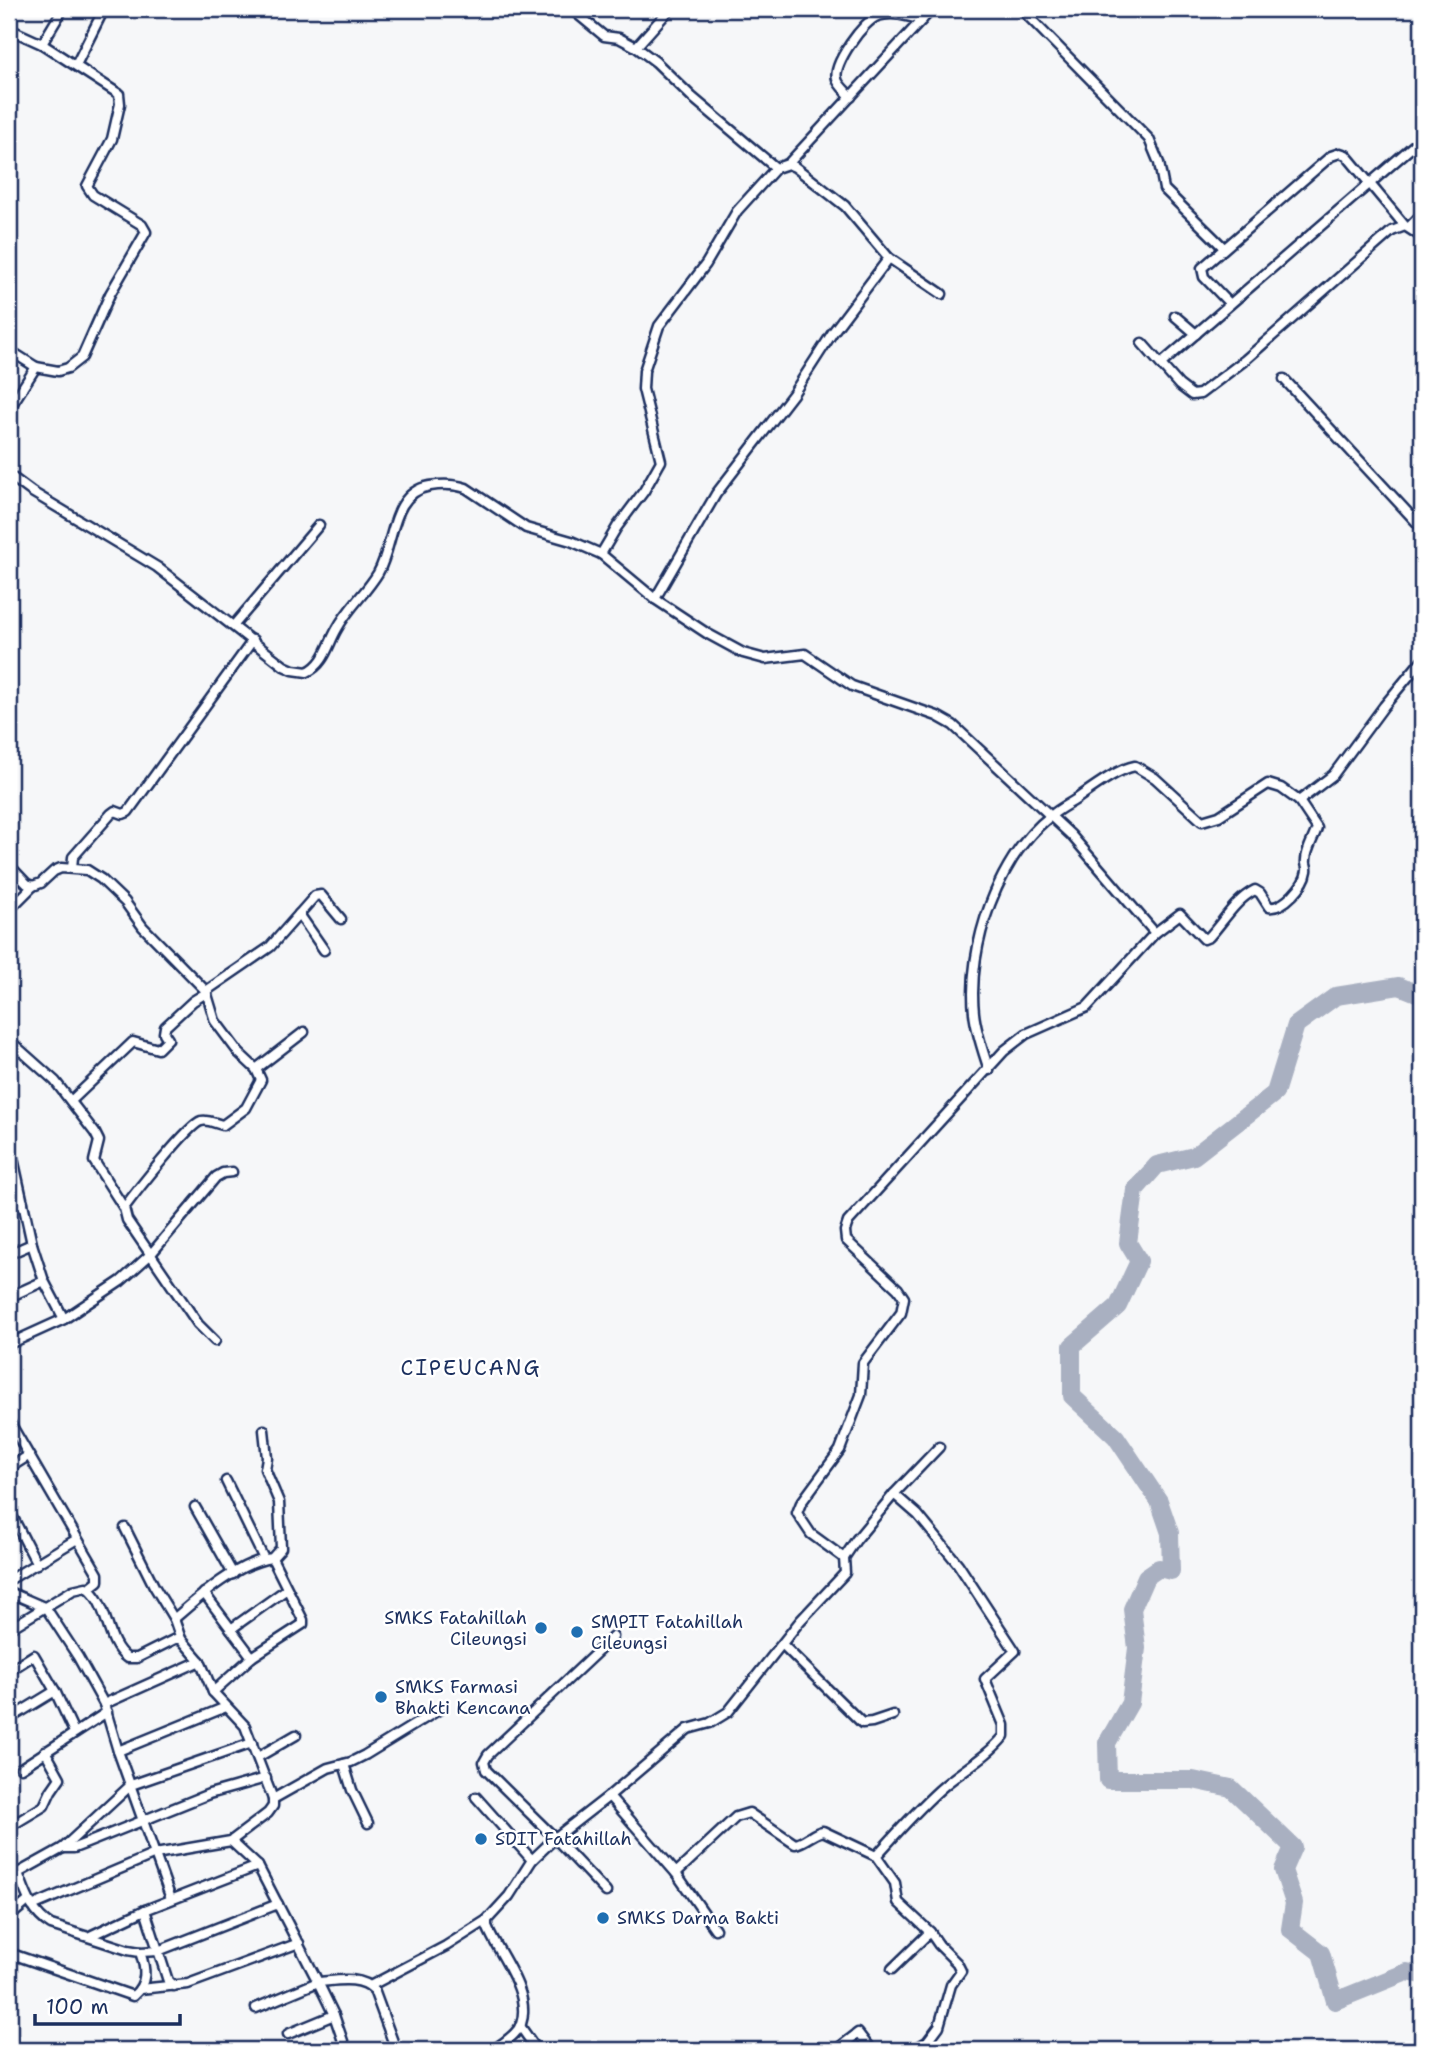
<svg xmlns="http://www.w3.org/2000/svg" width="1431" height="2059" font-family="'Shantell Sans',sans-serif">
<rect width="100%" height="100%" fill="#f6f7f9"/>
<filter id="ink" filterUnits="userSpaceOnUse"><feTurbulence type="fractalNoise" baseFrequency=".0143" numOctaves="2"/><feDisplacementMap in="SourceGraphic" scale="14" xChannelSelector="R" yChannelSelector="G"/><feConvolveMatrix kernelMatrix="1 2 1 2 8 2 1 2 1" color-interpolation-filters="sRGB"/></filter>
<g filter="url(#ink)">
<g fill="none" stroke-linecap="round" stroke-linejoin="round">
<polyline stroke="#a9b0c1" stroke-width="18" points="1422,990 1419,994 1399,986 1336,996 1296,1025 1275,1093 1194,1156 1157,1165 1135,1190 1128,1243 1139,1261 1118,1306 1072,1346 1072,1396 1116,1437 1159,1501 1170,1533 1171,1571 1159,1568 1146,1577 1132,1609 1137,1648 1130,1703 1107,1743 1108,1780 1193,1780 1231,1788 1293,1847 1283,1870 1294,1903 1290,1929 1321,1953 1335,2001 1407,1972 1422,1975"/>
<defs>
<g id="minor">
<polyline points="567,9 575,12 604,36 619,38 636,47 656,62 692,97 776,168"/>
<polyline points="1021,9 1149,139 1159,163 1164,189 1224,248"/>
<polyline points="9,29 42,44 119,94 120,104 112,139 87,186 93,195 142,225 146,232 110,294 82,357 68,368 58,371 36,367 9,409"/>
<polyline points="42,44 63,9"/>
<polyline points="636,47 670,9"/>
<polyline points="76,65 104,9"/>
<path d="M851,97C847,92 838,85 837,79C832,65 864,20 878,16C892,11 908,16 922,20"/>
<polyline points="788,164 795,167 845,206 889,258 942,294"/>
<polyline points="1409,227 1422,214"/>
<polyline points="1230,304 1204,277 1202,268 1331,156 1340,153 1346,155 1405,226"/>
<polyline points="1175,316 1196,334"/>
<polyline points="1142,343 1179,385 1192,395 1200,394 1245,360 1392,231 1405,226 1422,237"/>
<polyline points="9,350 36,367"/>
<polyline points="1161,364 1420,140"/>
<polyline points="1284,379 1422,528"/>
<path d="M9,475L32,492L157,567L284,666L293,670L307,672C325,664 328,644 337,629C348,608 366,593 378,573C395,543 390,493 430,486C442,484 454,484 466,488L526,528L571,541L601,554L655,599L708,634L743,653L765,659L805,654L852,686L937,716L953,725L1071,835L1155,933"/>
<polyline points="601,554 617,527 644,491 661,461 643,389 644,371 659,326 706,264 737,211 776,168 788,164 932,9"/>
<polyline points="655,599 716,494 793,394 833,332 889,258"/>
<polyline points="234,625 319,525"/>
<polyline points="9,865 27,884 33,886 41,883 54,871 61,868 87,870 101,879 125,902 143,927 206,991 215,1021 239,1053 256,1069"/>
<polyline points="72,868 73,857 111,814 115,811 123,814 128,812 253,640"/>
<polyline points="9,910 33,886"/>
<polyline points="299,914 324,950"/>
<polyline points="206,991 270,947 315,896 321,895 341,919"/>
<polyline points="9,1040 55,1081 95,1133 99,1141 94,1161 124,1208"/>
<path d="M989,1070C983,1051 976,1032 974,1013C967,946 998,856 1052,815C1059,809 1067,805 1075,800C1091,789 1117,769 1135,766L1155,778L1202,821L1219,816L1268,784L1281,788L1299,801L1333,775L1384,706L1422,660"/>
<polyline points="71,1101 133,1042 158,1049 168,1039 164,1033 165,1027 193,1001 206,993"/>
<polyline points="9,1140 32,1244 44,1281 64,1319"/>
<polyline points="9,1206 23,1202"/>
<polyline points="9,1254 32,1244"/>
<polyline points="9,1297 44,1281"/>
<path d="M215,1341L198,1324L127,1220L124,1208C135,1193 188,1125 201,1121C209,1119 216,1124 223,1125L246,1108L261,1080L256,1069L304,1032"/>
<polyline points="9,1344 64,1319 121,1281 151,1254 216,1177 223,1173 232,1172"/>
<polyline points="9,1421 98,1574 98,1581 89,1588"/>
<polyline points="9,1468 28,1456"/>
<polyline points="226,1481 264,1559"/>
<polyline points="195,1507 233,1574"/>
<polyline points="9,1510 37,1564"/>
<polyline points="125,1528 154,1586 174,1619"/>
<path d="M844,1558L811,1534L797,1513L801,1503L840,1450L861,1395L863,1363L901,1313L904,1298L898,1289L846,1240L845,1231L848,1222L1004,1051L1026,1034L1087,1007L1155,933L1180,914L1204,939L1209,937C1224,921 1235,900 1255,890L1260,893L1269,907C1284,909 1305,885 1307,871C1308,867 1305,864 1306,860C1306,850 1314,838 1317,828L1299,801"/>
<polyline points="9,1580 77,1539"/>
<polyline points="9,1592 46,1608 78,1657 104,1704 118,1751 171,1899"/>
<polyline points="204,1593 252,1657"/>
<path d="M9,1629L73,1590L86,1587C110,1604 104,1641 127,1658H137L175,1639H181L200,1661L213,1692L245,1726L273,1799V1806L268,1813L231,1841L155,1854L32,1906"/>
<polyline points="231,1629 287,1589"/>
<path d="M181,1639L174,1619C199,1597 238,1562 272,1558L281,1548L279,1502L265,1469L267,1458L264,1430"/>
<polyline points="783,1645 862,1723 872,1722 893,1715"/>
<polyline points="9,1671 34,1655 55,1691 74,1732"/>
<polyline points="213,1692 252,1657 303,1624 303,1620 272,1558"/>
<polyline points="104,1704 200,1661"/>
<polyline points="9,1719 55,1691"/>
<path d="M252,1743L131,1785L63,1848L18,1873C26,1893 31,1913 51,1925L128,1950L140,1952L158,1951L278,1904"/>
<polyline points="118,1751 226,1707"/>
<polyline points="258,1757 296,1735"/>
<polyline points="344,1764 352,1790 368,1823"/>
<polyline points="21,1768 107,1712"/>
<path d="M609,1796L676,1873L736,1817L749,1813L795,1844C806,1842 812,1833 823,1831L876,1856L895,1883L898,1902L930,1932L939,1945L957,1963L961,1971L951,1985L939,2026L927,2042L913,2050"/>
<polyline points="476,1797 532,1860"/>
<polyline points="273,1799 328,1768 351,1762 365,1755 440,1709"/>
<polyline points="9,1827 44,1806 51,1791 60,1778 45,1751"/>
<path d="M231,1841L258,1866L318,1982C335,1981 361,1975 374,1990L396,2050"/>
<polyline points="63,1848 74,1848 87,1843 209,1794 266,1778"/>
<path d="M876,1856C898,1832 920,1806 945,1785C964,1769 988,1756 1004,1736V1725L985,1679L1015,1651L958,1564L918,1515L894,1494"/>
<polyline points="676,1873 715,1929"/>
<polyline points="606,1892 555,1838 486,1770 484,1762 488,1755 613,1637"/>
<polyline points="145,1910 168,1981 174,1986"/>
<polyline points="9,1922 15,1912 28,1901"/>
<polyline points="90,1936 145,1910 258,1866"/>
<path d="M9,1953L133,1996C148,1983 146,1969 140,1952"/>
<polyline points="892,1969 930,1932"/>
<polyline points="370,1986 446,1946 487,1920"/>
<polyline points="140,1989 188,1984 299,1943"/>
<polyline points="256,2008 318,1982 334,2015 346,2050"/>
<polyline points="520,2026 537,2050"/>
<polyline points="288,2034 334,2015"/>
<path d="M493,2050C502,2044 517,2035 521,2024C532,1992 498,1954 487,1926V1920L509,1896L532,1860L555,1838L609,1796L688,1729L710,1723L728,1712L800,1621L845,1573L844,1558L856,1540L894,1494L939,1447"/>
<polyline points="836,2050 858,2033 871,2050"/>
</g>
</defs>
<use href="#minor" stroke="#1b2f5e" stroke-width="13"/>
<use href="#minor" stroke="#fff" stroke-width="8"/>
</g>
</g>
<g fill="#1f6fb2" stroke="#fff" stroke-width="2.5">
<circle cx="541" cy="1628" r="7"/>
<circle cx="577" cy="1632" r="7"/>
<circle cx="381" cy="1697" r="7"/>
<circle cx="481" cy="1839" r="7"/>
<circle cx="603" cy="1918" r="7"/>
</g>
<g text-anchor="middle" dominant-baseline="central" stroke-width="5" stroke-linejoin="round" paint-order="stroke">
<g font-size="18" fill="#1b2f5e" stroke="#fff" text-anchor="start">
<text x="527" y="1618" text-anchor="end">SMKS Fatahillah<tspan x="527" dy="21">Cileungsi</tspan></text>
<text x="591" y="1622">SMPIT Fatahillah<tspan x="591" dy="21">Cileungsi</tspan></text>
<text x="395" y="1687">SMKS Farmasi<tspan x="395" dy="21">Bhakti Kencana</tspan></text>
<text x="495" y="1839">SDIT Fatahillah</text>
<text x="617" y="1918">SMKS Darma Bakti</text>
</g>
<g font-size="21" letter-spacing="2" fill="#1b2f5e" stroke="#fff">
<text x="471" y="1368">CIPEUCANG</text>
</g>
</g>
<rect width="1431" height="2059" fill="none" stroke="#fff" stroke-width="35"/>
<rect x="18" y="18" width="1396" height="2024" fill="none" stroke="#1b2f5e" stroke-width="2.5" filter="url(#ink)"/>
<path d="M35 2014v10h145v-10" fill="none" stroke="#1b2f5e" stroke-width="3.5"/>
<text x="46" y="2014" font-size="21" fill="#1b2f5e" stroke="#ffffff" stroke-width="5" paint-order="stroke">100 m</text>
</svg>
